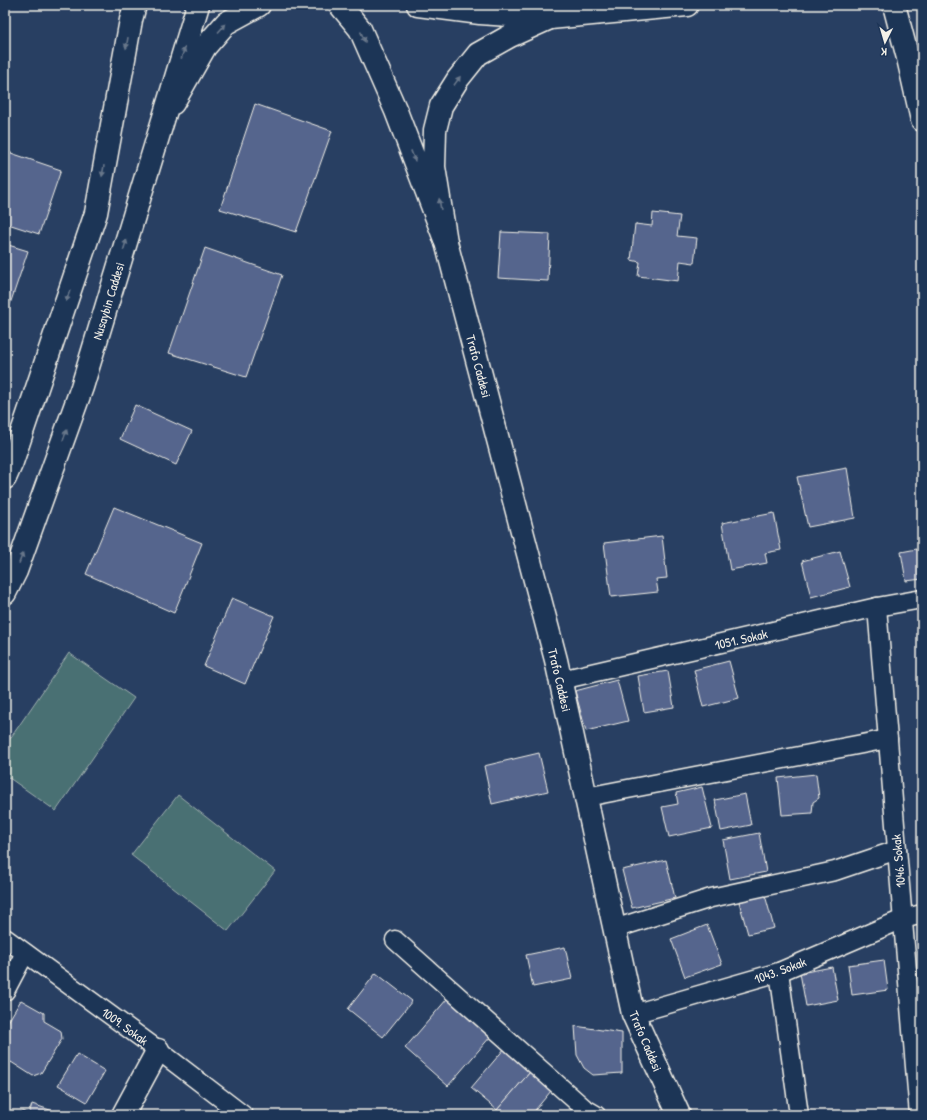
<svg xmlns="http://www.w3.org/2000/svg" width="927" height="1120" font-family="'Patrick Hand',sans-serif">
<rect width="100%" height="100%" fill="#283f62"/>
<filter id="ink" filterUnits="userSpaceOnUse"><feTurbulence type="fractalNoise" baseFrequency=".025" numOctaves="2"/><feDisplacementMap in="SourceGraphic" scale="8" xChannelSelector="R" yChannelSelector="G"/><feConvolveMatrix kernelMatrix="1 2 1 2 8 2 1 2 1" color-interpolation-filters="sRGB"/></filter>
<g filter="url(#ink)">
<g fill="#4a7073" stroke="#9fb0ae">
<polygon points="69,653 134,698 56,811 5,775 5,746"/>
<polygon points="178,795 275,871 228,931 131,855"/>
</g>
<g fill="#54658d" stroke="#f4f1e8">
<polygon points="255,104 332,131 296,232 220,209"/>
<polygon points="5,151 61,170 39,234 5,223"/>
<polygon points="653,213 680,216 677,236 697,238 694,263 680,261 678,281 638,276 640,262 631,260 635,224 652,226"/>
<polygon points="501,232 550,234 548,281 498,278"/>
<polygon points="5,244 28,251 6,316 5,316"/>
<polygon points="205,248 282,275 246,377 169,353"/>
<polygon points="135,405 192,431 176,465 120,439"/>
<polygon points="847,468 855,518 808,527 797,477"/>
<polygon points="114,507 202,543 174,613 86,574"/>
<polygon points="774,513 781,550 765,553 767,563 730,570 722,523"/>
<polygon points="662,536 667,578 656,579 658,592 611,597 604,543"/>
<polygon points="922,548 922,579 906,581 901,552"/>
<polygon points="840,551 850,587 811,597 802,561"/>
<polygon points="232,598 274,616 245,684 204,666"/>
<polygon points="729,661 739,698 703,707 694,670"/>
<polygon points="668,671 674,707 644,712 638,676"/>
<polygon points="617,680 628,721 586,731 575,691"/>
<polygon points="539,753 548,791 492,804 484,766"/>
<polygon points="816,774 819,798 813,802 812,813 782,815 778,778"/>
<polygon points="702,787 712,828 669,837 662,807 678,804 676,793"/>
<polygon points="745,794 751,825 721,831 715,800"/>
<polygon points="759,833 766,872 730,879 723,840"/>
<polygon points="666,860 675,898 632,908 622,870"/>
<polygon points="765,895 774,928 748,934 739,902"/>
<polygon points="707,925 722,964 685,977 671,939"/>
<polygon points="565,947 572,979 533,987 526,955"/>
<polygon points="884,960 888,990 852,995 848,965"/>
<polygon points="832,967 838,1000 806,1006 800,973"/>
<polygon points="376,973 412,1001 383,1037 348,1009"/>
<polygon points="447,999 491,1036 448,1086 405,1048"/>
<polygon points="21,1000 44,1013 44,1021 61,1031 62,1039 41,1073 33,1076 11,1062 7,1066 5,1065 5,1027"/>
<polygon points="575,1026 622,1033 622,1073 593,1075 584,1068 577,1055"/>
<polygon points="505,1048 531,1071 497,1110 471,1088"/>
<polygon points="77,1054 105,1071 87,1102 58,1085"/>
<polygon points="531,1071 551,1091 531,1115 502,1115 497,1110"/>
<polygon points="32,1104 65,1115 20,1115 22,1111 29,1114"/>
</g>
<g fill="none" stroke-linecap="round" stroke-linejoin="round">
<defs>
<g id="minor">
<polyline points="877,607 919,1115"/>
<polyline points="561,680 877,607 922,599"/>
<polyline points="586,797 888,739"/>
<polyline points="614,929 711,898 835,871 897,850"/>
<polyline points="5,938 158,1050 243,1115"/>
<polyline points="395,940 584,1108 596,1115"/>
<polyline points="779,972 799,1115"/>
<polyline points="5,991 25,953"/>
<polyline points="633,1014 779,972 903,919 922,914"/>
</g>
<g id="tertiary">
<polyline points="340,5 360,29 396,111 446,242 434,167 435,130 441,106 458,79 478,54 510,36 550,18"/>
<polyline points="894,5 908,58 922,120"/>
<polyline points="173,103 205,47 226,23 259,5"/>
<polyline points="446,242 556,660 633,1014 679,1115"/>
<polyline points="123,1115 158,1050"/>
</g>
<g id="secondary">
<polyline points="418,5 480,13 550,18 687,5"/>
<polyline points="5,478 12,462 96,213 131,20 135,5"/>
<polyline points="5,593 16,571 82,387 198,5"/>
</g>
</defs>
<use href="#minor" stroke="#f4f1e8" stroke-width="21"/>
<use href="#tertiary" stroke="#f4f1e8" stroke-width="25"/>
<use href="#secondary" stroke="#f4f1e8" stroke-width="25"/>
<use href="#minor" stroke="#1d3557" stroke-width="18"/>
<use href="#tertiary" stroke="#1d3557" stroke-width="22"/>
<use href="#secondary" stroke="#1d3557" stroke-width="22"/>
</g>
<defs><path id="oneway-solid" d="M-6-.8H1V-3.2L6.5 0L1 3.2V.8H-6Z"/></defs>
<g fill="#68778a">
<use href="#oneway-solid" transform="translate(222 28) rotate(-48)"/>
<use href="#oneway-solid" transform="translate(363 37) rotate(66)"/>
<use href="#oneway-solid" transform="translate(127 43) rotate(100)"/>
<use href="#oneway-solid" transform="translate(183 53) rotate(-73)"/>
<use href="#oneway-solid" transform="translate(457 81) rotate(-55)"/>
<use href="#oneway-solid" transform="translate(413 156) rotate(69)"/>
<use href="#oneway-solid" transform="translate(103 171) rotate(100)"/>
<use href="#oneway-solid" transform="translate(440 204) rotate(-99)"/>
<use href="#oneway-solid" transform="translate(125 245) rotate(-73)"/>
<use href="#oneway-solid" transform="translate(68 296) rotate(109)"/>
<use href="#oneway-solid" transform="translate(65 435) rotate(-70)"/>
<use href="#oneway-solid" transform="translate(21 558) rotate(-70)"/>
</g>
</g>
<g text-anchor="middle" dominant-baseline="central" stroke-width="3" stroke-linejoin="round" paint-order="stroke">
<g font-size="13" fill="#f4f1e8" stroke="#1d3557">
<text transform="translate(108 301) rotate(-73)">Nusaybin Caddesi</text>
<text transform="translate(479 366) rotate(75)">Trafo Caddesi</text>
<text transform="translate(741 639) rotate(-13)">1051. Sokak</text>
<text transform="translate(560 680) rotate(77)">Trafo Caddesi</text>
<text transform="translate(898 861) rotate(-95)">1046. Sokak</text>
<text transform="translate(780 970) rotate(-20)">1043. Sokak</text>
<text transform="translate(125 1026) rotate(36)">1009. Sokak</text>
<text transform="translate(646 1041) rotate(67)">Trafo Caddesi</text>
</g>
</g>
<rect width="927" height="1120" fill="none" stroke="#1d3557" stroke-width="20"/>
<rect x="10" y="10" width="907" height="1100" fill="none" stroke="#f4f1e8" stroke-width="1.5" filter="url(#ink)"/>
<g transform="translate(885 42) rotate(185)" stroke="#1d3557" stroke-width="3" paint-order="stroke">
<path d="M0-3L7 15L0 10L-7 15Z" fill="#f4f1e8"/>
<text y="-6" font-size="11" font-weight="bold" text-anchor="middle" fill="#f4f1e8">K</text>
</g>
</svg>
